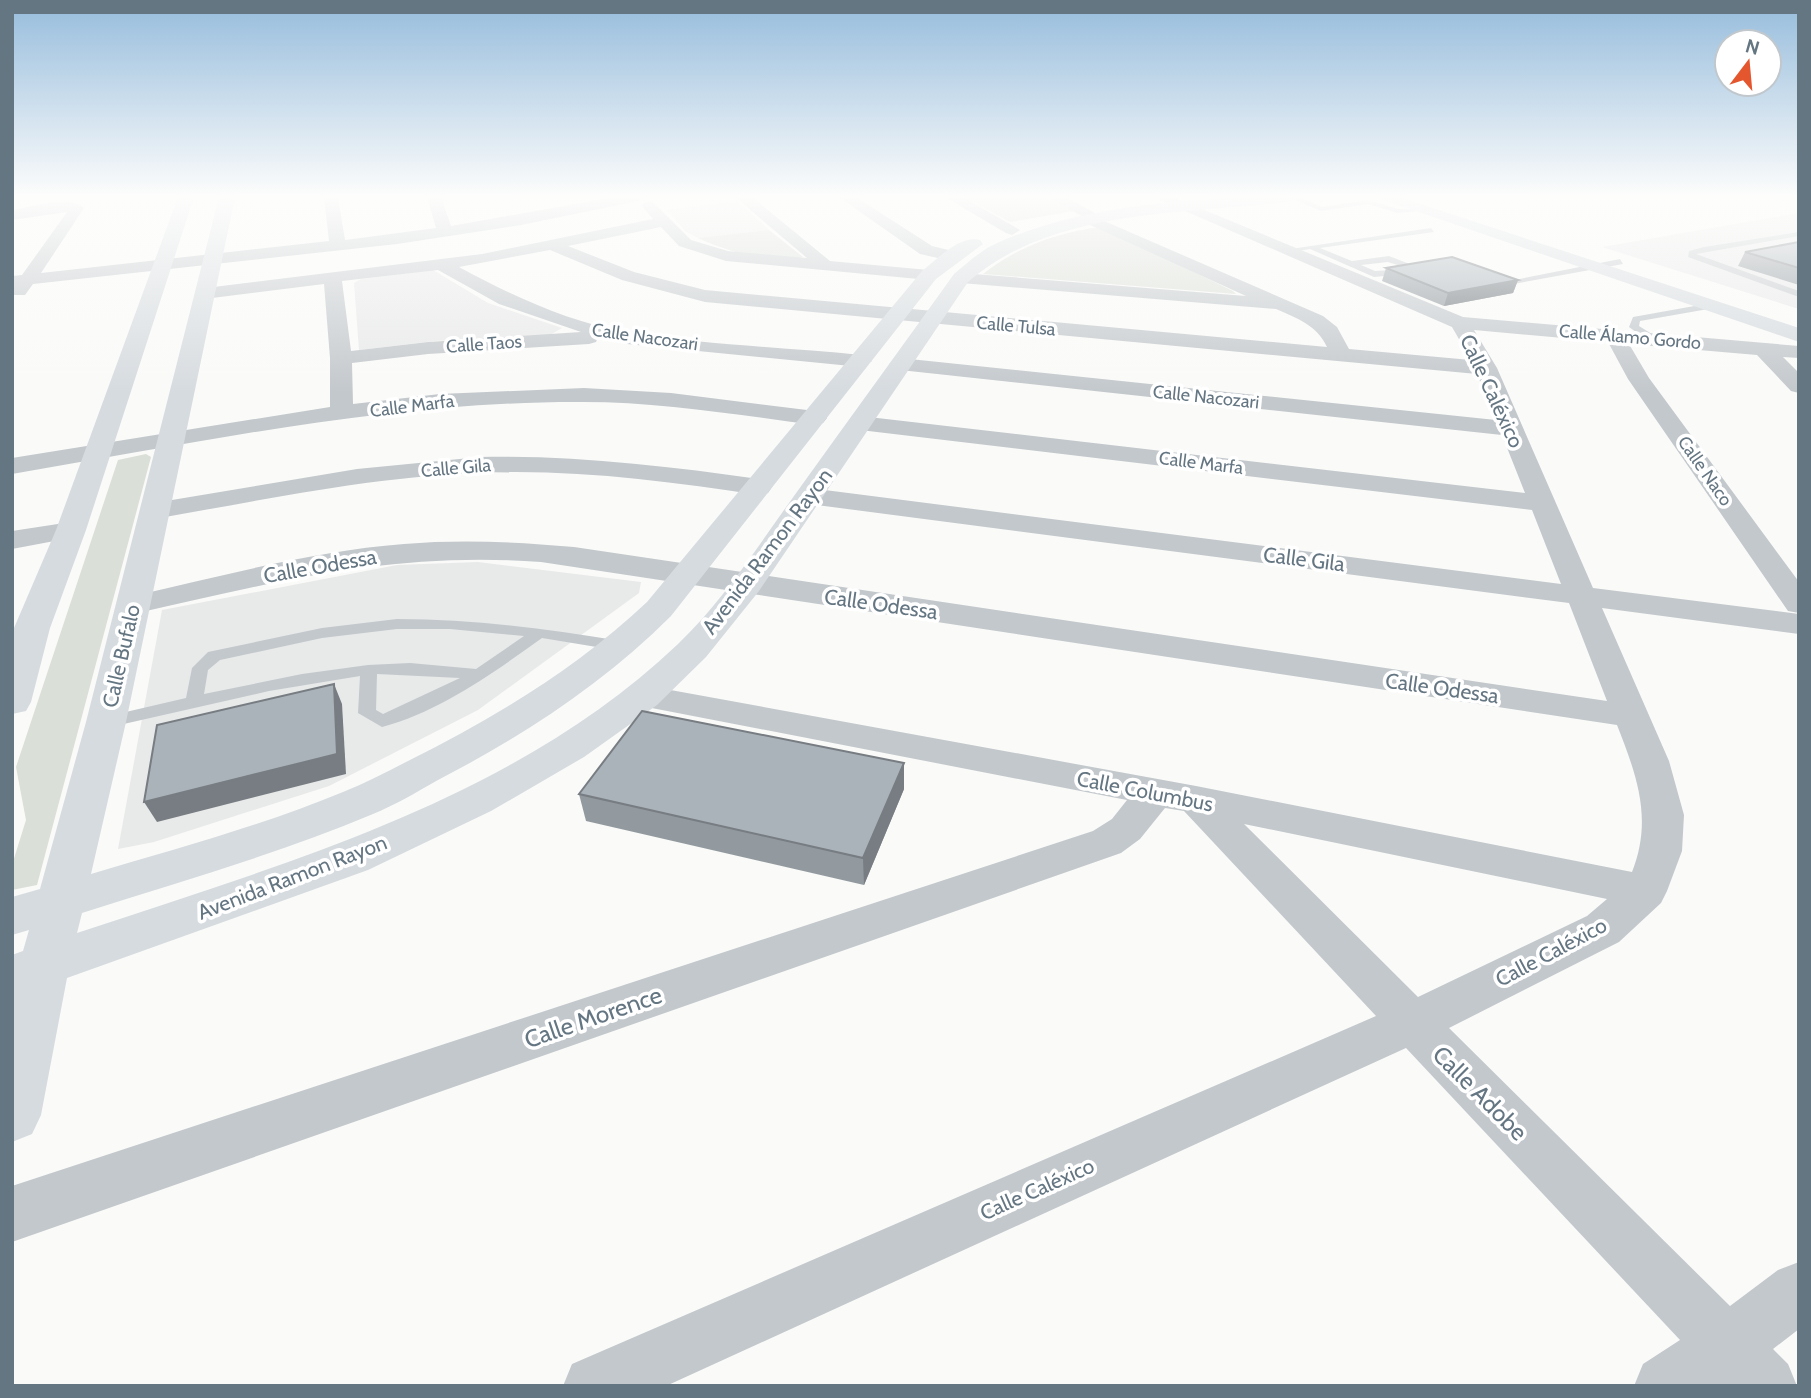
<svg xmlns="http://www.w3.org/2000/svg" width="1811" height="1398" font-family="Cabin,sans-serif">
<rect width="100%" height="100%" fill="#fafaf8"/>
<g fill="#e8e9e9">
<polygon points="738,201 769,230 698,238 685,231 667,210"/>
<polygon points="1799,213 1799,309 1602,247"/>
<polygon points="433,270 488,303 562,328 548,336 435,341 359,350 354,283 361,279"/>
<polygon points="478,562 641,582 639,593 478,710 329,786 154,842 118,849 162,610 397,565"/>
</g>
<g fill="#dadfd7">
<polygon points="964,197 1046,197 1074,211 1010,222"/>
<path d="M1101,227L1233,291L1236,294L983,274C1017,247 1058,232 1101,227Z"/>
<path d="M769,230L803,257C779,268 721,249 698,238Z"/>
<polygon points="146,454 151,457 37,885 12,890 12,865 26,820 16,767 118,460"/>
</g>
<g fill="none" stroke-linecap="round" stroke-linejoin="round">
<g fill="#c3c8cc" fill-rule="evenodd">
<polygon points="1288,197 1299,197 1322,207 1368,200 1398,209 1425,210 1398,213 1368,204 1321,211"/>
<polygon points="1431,228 1434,232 1320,248 1352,261 1389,256 1420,268 1416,271 1388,262 1361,265 1375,271 1408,269 1405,274 1374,277 1310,249 1288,253 1284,250"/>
<polygon points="1799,232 1799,236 1696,254 1799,291 1799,297 1688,257 1689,251 1704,247"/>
<polygon points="1620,259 1623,264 1508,285 1504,282"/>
<polygon points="1711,303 1716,306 1714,308 1640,321 1639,326 1655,336 1655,340 1647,340 1629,327 1633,317"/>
<path d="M397,619C473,619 546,629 621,641L629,646L621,651L542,638C493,673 441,711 382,727L358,713L360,676L269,691L106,728L97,722L100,718L186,698L192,668L208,652L322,628ZM397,629H450L524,636L476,669L410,663L368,665L302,674L204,694L208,670L220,660L322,638ZM377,674L460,678L383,714L376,710Z"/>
</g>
<g fill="#c3c8cc" fill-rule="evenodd">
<path d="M324,197H338L345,240L436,228L427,197H441L451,226L615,197H645L638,201L521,225L397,244L33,284L25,295H12V276L22,275L67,212L12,220V210C31,207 69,194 84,208L41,273L329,241Z"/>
<path d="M735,197H752L830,261L929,270L938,275L929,280L726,261L679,246L661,227L568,246L634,272L705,290L1327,347C1317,325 1298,319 1276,309L961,283L952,278L961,273L1246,296L1090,225L1087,222L1095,217L1323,316L1337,327L1349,349L1471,360L1452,327L1153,197H1173L1463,317L1799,346V358L1783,357L1799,373V393L1791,391L1757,355L1629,344L1649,378L1799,582V613L1788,611L1628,379L1608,342L1474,330L1497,368L1593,588L1799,614V634L1602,608L1669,761L1684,815L1682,851L1667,891L1661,903L1619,942L1449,1028L1730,1306L1778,1270L1799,1262V1329L1773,1349L1788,1364L1797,1386H1634L1643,1364L1680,1340L1406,1048L666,1386H563L572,1364L1376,1016L1184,811L1165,808L1140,839L1121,853L12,1242V1186L1093,831L1112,819L1127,800L631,704L626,696L631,688L643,685L1196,786L1632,872C1653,819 1637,776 1617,725L541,562C392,551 276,582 133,614L122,612L117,605L122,598L133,596C223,576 312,551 404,544C461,539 517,542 574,547L1607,701L1569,603L809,504L800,502L796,496L800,490L809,488L1561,584L1532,510L860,430L852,428L848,423L852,418L860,416L1525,493L1502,435L900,370L889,364L900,358L1496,420L1477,374L705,302L622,280L550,250L459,267C511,295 568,322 627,332C704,345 784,347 861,355L872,361L861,367L627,344L598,337L596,342L589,344L428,354L352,363L353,404L440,394L584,388L671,393L815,411L823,413L827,418L823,423L815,425C738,415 661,402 583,402C390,401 202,442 12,474V458L330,407V358L324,284L204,299L197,297L195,293L197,289L482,254L653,219L641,205L648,201L653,202L691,240L728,251L807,258ZM438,270L499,304L581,332L428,342L351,351L342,281ZM1244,824L1607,899L1587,916L1418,997Z"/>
<polygon points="839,197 856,197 932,246 957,252 959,256 951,261 920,254"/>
<polygon points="945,197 963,197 1020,230 1012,235 1006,233"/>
<polygon points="1047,197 1066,197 1095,213 1087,218 1082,216"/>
<path d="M480,457C574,455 666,466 759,479L768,481L772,487L768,493L759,495C679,483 598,472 516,472C394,472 274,498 154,519L144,517L140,511L144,505L154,503L357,469Z"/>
<polygon points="71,522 81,524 85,530 81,536 12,549 12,531"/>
</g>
<g fill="#d6dbdf" fill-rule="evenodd">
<polygon points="178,197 194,197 86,530 50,628 31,702 26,711 12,714 14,628 56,530"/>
<path d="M219,197H235L126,722L91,874C175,849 261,826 343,792C366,783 388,771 410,760C496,717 577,668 647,602L922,271C937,259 960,235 980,240L983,244L936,279L671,616C603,684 523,736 438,780C417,792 395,805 373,814C278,854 179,882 82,913L77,933C286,863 514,800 678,644C723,601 758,546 794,496C847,422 901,348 954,274C966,264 979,252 993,245C1079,204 1200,197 1294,197L1286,202C1181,214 1052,209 968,282L759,591L706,657L657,705L584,757L491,811L368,870L67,978L41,1115L32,1134L12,1142V955L23,951L29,930L12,935V897L40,889L86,722Z"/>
<polygon points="1375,197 1399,197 1799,328 1799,342"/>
</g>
</g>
<g fill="#929a9f">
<polygon points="1799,242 1799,285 1738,266 1745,252"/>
<polygon points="1386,268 1518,280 1513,293 1444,306 1382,281"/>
<polygon points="904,763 904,789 864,885 586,821 579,794"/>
</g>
<g fill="#777d82">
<polygon points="1518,280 1513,293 1444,306 1448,293"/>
<polygon points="334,684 342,704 346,774 157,822 144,802"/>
<polygon points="904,763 904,789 864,885 863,858"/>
</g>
<g fill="#aab3b9" stroke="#777d82" stroke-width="2">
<polygon points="1799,242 1799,268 1745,252"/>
<polygon points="1452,257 1518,280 1448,293 1386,268"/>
<polygon points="334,684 337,754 144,802 157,725"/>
<polygon points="642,711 904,763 863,858 579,794"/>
</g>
<linearGradient id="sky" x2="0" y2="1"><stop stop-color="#96bcdc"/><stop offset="0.5" stop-color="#fdfdfc"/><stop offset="1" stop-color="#fdfdfc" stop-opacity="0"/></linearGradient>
<rect width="1811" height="393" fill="url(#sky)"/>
<g text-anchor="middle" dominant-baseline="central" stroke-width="7" stroke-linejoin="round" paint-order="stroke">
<g font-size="18" fill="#657683" stroke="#fff">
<text transform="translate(1016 326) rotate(5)">Calle Tulsa</text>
<text transform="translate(645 337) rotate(8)">Calle Nacozari</text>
<text transform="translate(1630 337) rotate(5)">Calle Álamo Gordo</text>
<text transform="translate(484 344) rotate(-4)">Calle Taos</text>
<text transform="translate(1206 397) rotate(6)">Calle Nacozari</text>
<text transform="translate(412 406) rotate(-7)">Calle Marfa</text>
<text transform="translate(1201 463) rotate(7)">Calle Marfa</text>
<text transform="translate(456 468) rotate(-5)">Calle Gila</text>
<text transform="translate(1705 471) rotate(55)">Calle Naco</text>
</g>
<g font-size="21" fill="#657683" stroke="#fff">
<text transform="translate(1492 391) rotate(65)">Calle Caléxico</text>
<text transform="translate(767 551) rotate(-53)">Avenida Ramon Rayon</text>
<text transform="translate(1304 559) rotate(7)">Calle Gila</text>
<text transform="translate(320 566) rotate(-10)">Calle Odessa</text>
<text transform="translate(881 604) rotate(8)">Calle Odessa</text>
<text transform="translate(121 656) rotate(-77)">Calle Bufalo</text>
<text transform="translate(1442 688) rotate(8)">Calle Odessa</text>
<text transform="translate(1145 791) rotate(11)">Calle Columbus</text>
<text transform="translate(292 877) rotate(-21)">Avenida Ramon Rayon</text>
<text transform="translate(1551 952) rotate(-28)">Calle Caléxico</text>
<text transform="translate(1037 1189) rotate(-24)">Calle Caléxico</text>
</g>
<g font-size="24" fill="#657683" stroke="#fff">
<text transform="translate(593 1017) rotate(-19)">Calle Morence</text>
<text transform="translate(1480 1093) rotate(45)">Calle Adobe</text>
</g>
</g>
<rect width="1811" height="1398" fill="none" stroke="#657683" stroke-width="28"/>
<g transform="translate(1748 63) rotate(16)"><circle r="33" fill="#ffffff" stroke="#c1c8cd" stroke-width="2"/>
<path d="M0-5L12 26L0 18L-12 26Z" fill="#e4572e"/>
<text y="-10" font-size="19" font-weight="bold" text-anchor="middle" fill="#657683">N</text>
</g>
</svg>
